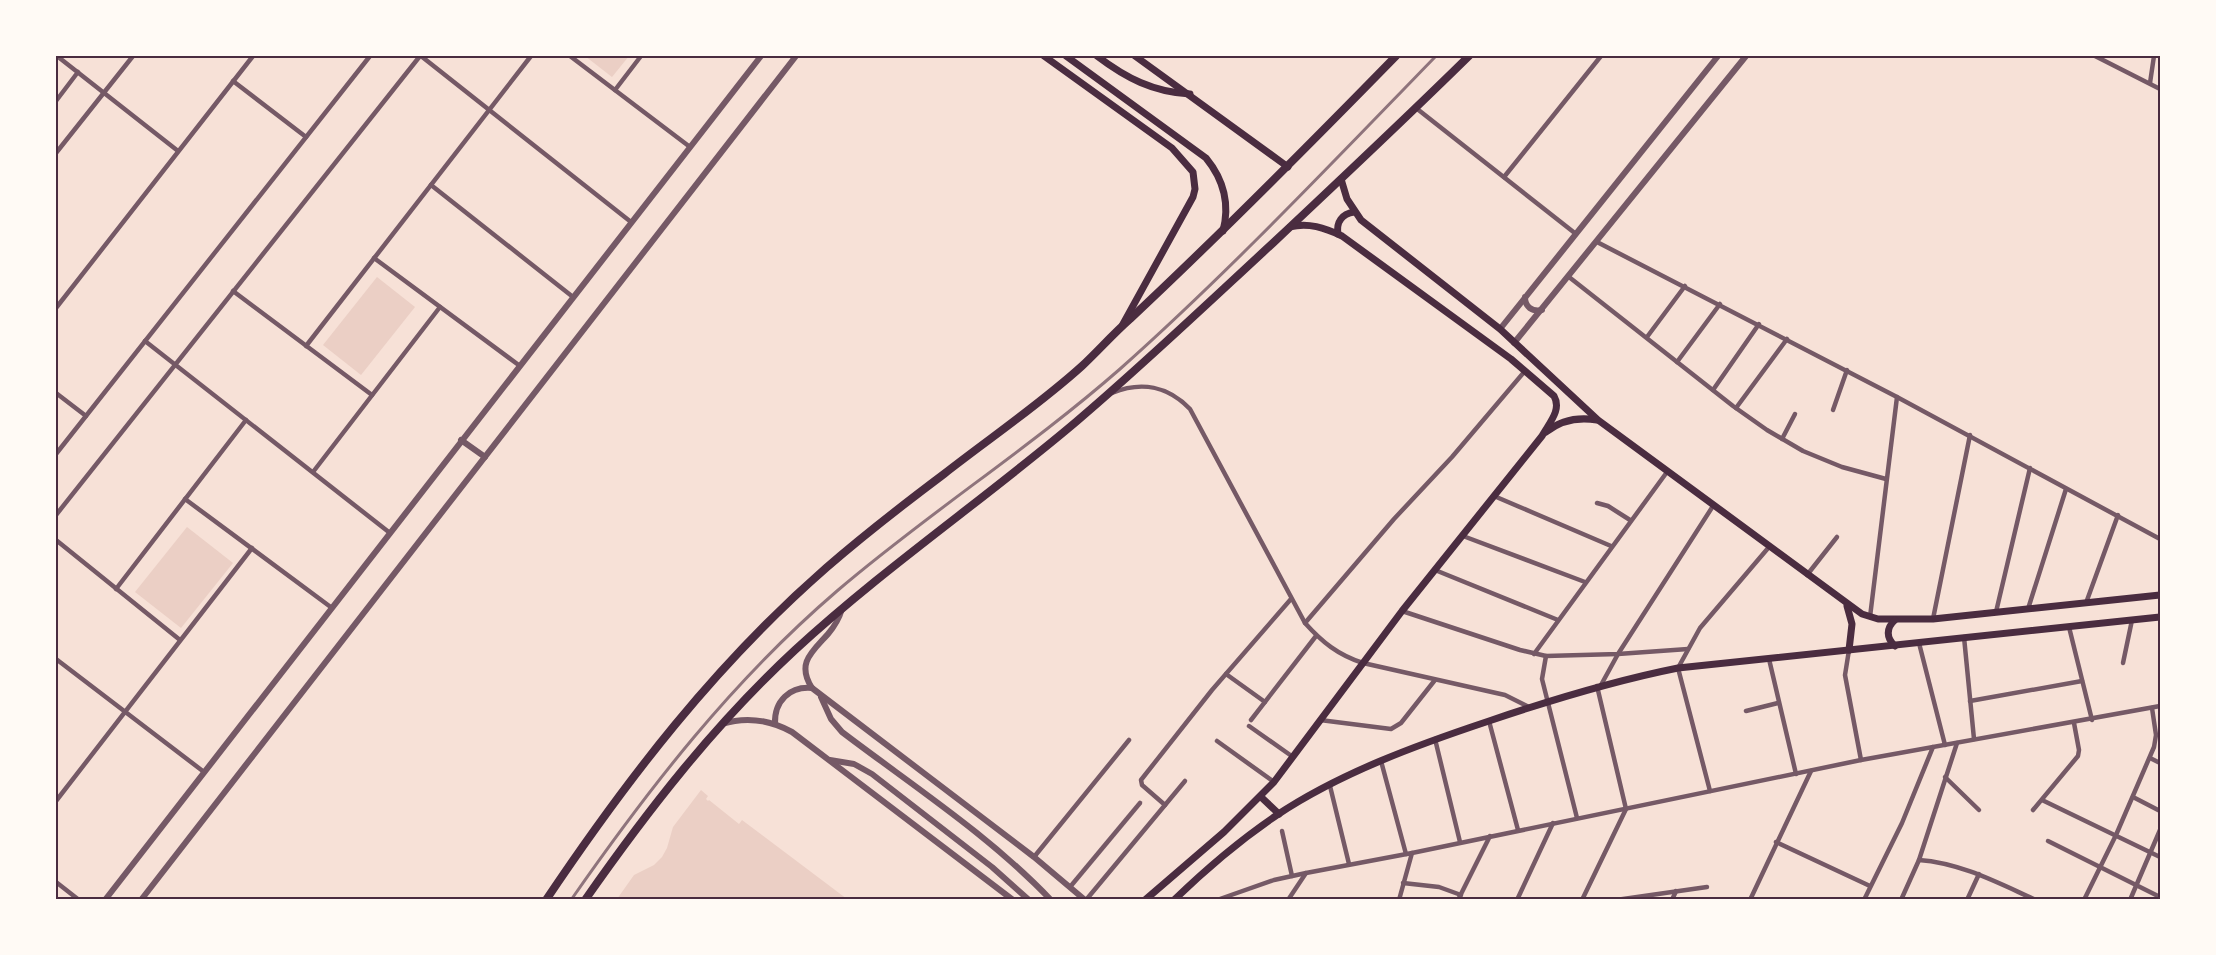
<svg xmlns="http://www.w3.org/2000/svg" width="2216" height="955" font-family="'Roboto Condensed',sans-serif">
<rect width="100%" height="100%" fill="#f7e1d7"/>
<g fill="#ebcfc5">
<polygon points="585,56 629,56 612,77"/>
<polygon points="377,277 415,307 361,375 323,345"/>
<polygon points="187,527 233,563 181,628 135,592"/>
<polygon points="701,790 708,796 706,799 708,801 709,800 739,824 742,820 847,899 617,899 634,875 654,865 662,857 667,848 673,827"/>
</g>
<g fill="none" stroke-linecap="round" stroke-linejoin="round">
<g stroke="#755966" stroke-width="4.5">
<polyline points="57,56 178,151"/>
<polyline points="421,56 631,222"/>
<polyline points="570,56 690,147"/>
<polyline points="2095,56 2160,89"/>
<polyline points="233,81 306,137"/>
<polyline points="2150,83 2154,56"/>
<polyline points="615,90 641,56"/>
<polyline points="56,101 78,72"/>
<polyline points="1416,108 1576,234"/>
<polyline points="56,153 133,56"/>
<polyline points="1504,177 1601,56"/>
<polyline points="431,185 573,297"/>
<polyline points="1597,242 1897,397 2160,539"/>
<polyline points="374,258 520,366"/>
<polyline points="1569,277 1733,406 1767,430 1803,451 1842,467 1886,479"/>
<polyline points="233,291 372,395"/>
<polyline points="56,308 253,56"/>
<polyline points="1647,337 1685,286"/>
<polyline points="145,341 390,533"/>
<polyline points="306,346 531,56"/>
<polyline points="1677,362 1720,304"/>
<polyline points="1713,390 1759,324"/>
<polyline points="56,393 86,416"/>
<path d="M1112,393C1141,381 1168,386 1190,409L1305,623C1322,642 1338,655 1363,663L1505,695L1529,707"/>
<polyline points="1736,408 1787,339"/>
<polyline points="1833,410 1847,370"/>
<polyline points="1782,439 1795,414"/>
<polyline points="56,454 370,56"/>
<polyline points="313,472 440,307"/>
<polyline points="1494,496 1611,546"/>
<polyline points="185,499 332,608"/>
<polyline points="1597,503 1608,506 1630,520"/>
<polyline points="56,515 420,56"/>
<polyline points="1463,536 1585,582"/>
<polyline points="56,540 180,640"/>
<polyline points="1435,570 1558,620"/>
<polyline points="1807,575 1837,537"/>
<polyline points="116,589 246,420"/>
<polyline points="2086,603 2118,515"/>
<polyline points="2028,609 2066,489"/>
<polyline points="1402,611 1520,650 1546,656 1618,654 1688,649"/>
<polyline points="1996,612 2030,468"/>
<polyline points="1870,617 1897,397"/>
<polyline points="1933,619 1970,435"/>
<polyline points="1305,623 1394,519 1452,457 1525,371"/>
<polyline points="2069,627 2092,720"/>
<polyline points="1964,637 1974,739"/>
<polyline points="1919,643 1945,745"/>
<polyline points="1849,650 1845,675 1861,760"/>
<polyline points="1534,654 1667,472"/>
<polyline points="1546,656 1542,679 1577,818"/>
<polyline points="56,659 204,772"/>
<polyline points="1769,659 1796,774"/>
<polyline points="2123,663 2132,620"/>
<polyline points="1226,674 1265,702"/>
<polyline points="1601,685 1618,654 1713,506"/>
<polyline points="1970,701 2082,681"/>
<polyline points="1746,711 1778,703"/>
<polyline points="1251,720 1316,636"/>
<polyline points="1320,720 1391,729 1401,723 1435,680"/>
<polyline points="1489,721 1518,830"/>
<polyline points="1249,726 1293,757"/>
<polyline points="1435,739 1460,842"/>
<polyline points="1217,741 1274,782"/>
<polyline points="2150,758 2160,763"/>
<polyline points="1381,761 1406,854"/>
<polyline points="1945,777 1979,810"/>
<polyline points="1330,786 1349,864"/>
<polyline points="1710,791 1678,668 1700,628 1769,547"/>
<polyline points="2133,797 2160,811"/>
<polyline points="2042,800 2160,857"/>
<polyline points="56,801 252,548"/>
<polyline points="1165,805 1142,785 1141,780 1212,690 1291,599"/>
<polyline points="2033,810 2078,756 2079,750 2074,723"/>
<polyline points="1282,831 1292,876"/>
<polyline points="2048,841 2160,897"/>
<polyline points="1776,842 1870,886"/>
<polyline points="1034,857 1129,740"/>
<path d="M1919,860C1961,863 1998,883 2036,900"/>
<polyline points="56,882 79,900"/>
<polyline points="1403,883 1439,887 1461,895"/>
<polyline points="1070,887 1140,803"/>
<polyline points="1086,900 1185,781"/>
<polyline points="1217,900 1274,880 1306,873 1412,853 1861,760 2160,706"/>
<polyline points="1288,900 1306,873"/>
<polyline points="1399,900 1412,853"/>
<polyline points="1458,900 1490,836"/>
<polyline points="1517,900 1553,823"/>
<polyline points="1582,900 1626,809 1597,686"/>
<polyline points="1616,900 1707,887"/>
<polyline points="1672,900 1676,891"/>
<polyline points="1750,900 1811,771"/>
<polyline points="1864,900 1902,823 1933,747"/>
<polyline points="1901,900 1919,860 1957,743"/>
<polyline points="1967,900 1979,874"/>
<polyline points="2084,900 2116,835 2154,747 2156,735 2152,708"/>
<polyline points="2130,900 2160,830"/>
</g>
<g stroke="#755966" stroke-width="6">
<path d="M1525,297C1525,307 1532,312 1542,310"/>
<polyline points="1500,329 1718,56"/>
<polyline points="1514,343 1746,56"/>
<polyline points="461,440 485,457"/>
<path d="M842,609C839,619 834,627 828,634C812,652 796,663 812,688L1034,857L1085,900"/>
<path d="M821,697L831,719L842,732C913,786 989,835 1051,900"/>
<path d="M722,724C747,716 770,720 792,732L1013,900"/>
<path d="M775,724C774,701 790,686 812,688"/>
<polyline points="830,760 854,764 872,774 992,867 1029,900"/>
<polyline points="105,900 761,56"/>
<polyline points="141,900 796,56"/>
</g>
<g stroke="#4a2c40" stroke-width="7">
<polyline points="1044,56 1172,148 1193,172 1195,189 1193,197 1123,324"/>
<path d="M1066,56L1206,158C1224,180 1230,204 1223,231"/>
<path d="M1097,56C1126,78 1153,92 1190,94"/>
<polyline points="1135,56 1288,167"/>
<polyline points="1341,179 1347,199 1361,220 1500,329 1598,420 1862,614 1878,619 1933,619 2160,595"/>
<path d="M1338,234C1336,222 1342,214 1354,212"/>
<path d="M1546,432C1561,420 1579,417 1597,420"/>
<polyline points="1847,606 1852,624 1849,650"/>
<path d="M1895,646C1886,638 1886,628 1895,620"/>
<polyline points="1261,797 1279,814"/>
<path d="M1145,900L1224,832L1274,782L1402,611L1542,436C1549,423 1562,410 1554,396L1511,359L1342,236C1325,228 1308,222 1290,227"/>
<path d="M1174,900C1206,869 1240,840 1277,815C1340,773 1417,745 1489,721C1551,700 1613,681 1678,668L2160,617"/>
</g>
<g stroke="#4a2c40" stroke-width="8">
<path d="M546,900C628,778 715,665 826,568C864,535 904,504 944,474C990,438 1039,405 1082,366C1098,351 1113,334 1130,319C1221,234 1309,145 1396,56"/>
<path d="M585,900C648,810 714,725 795,650C884,568 985,499 1077,421C1144,364 1208,303 1273,243C1339,181 1405,119 1469,56"/>
</g>
<path stroke="#8f747c" stroke-width="3" d="M571,900C649,788 732,681 837,591C928,513 1030,448 1120,369C1230,271 1333,162 1436,56"/>
</g>
<rect width="2216" height="955" fill="none" stroke="#fffaf5" stroke-width="114"/>
<rect x="57" y="57" width="2102" height="841" fill="none" stroke="#4a2c40" stroke-width="2"/>
</svg>
